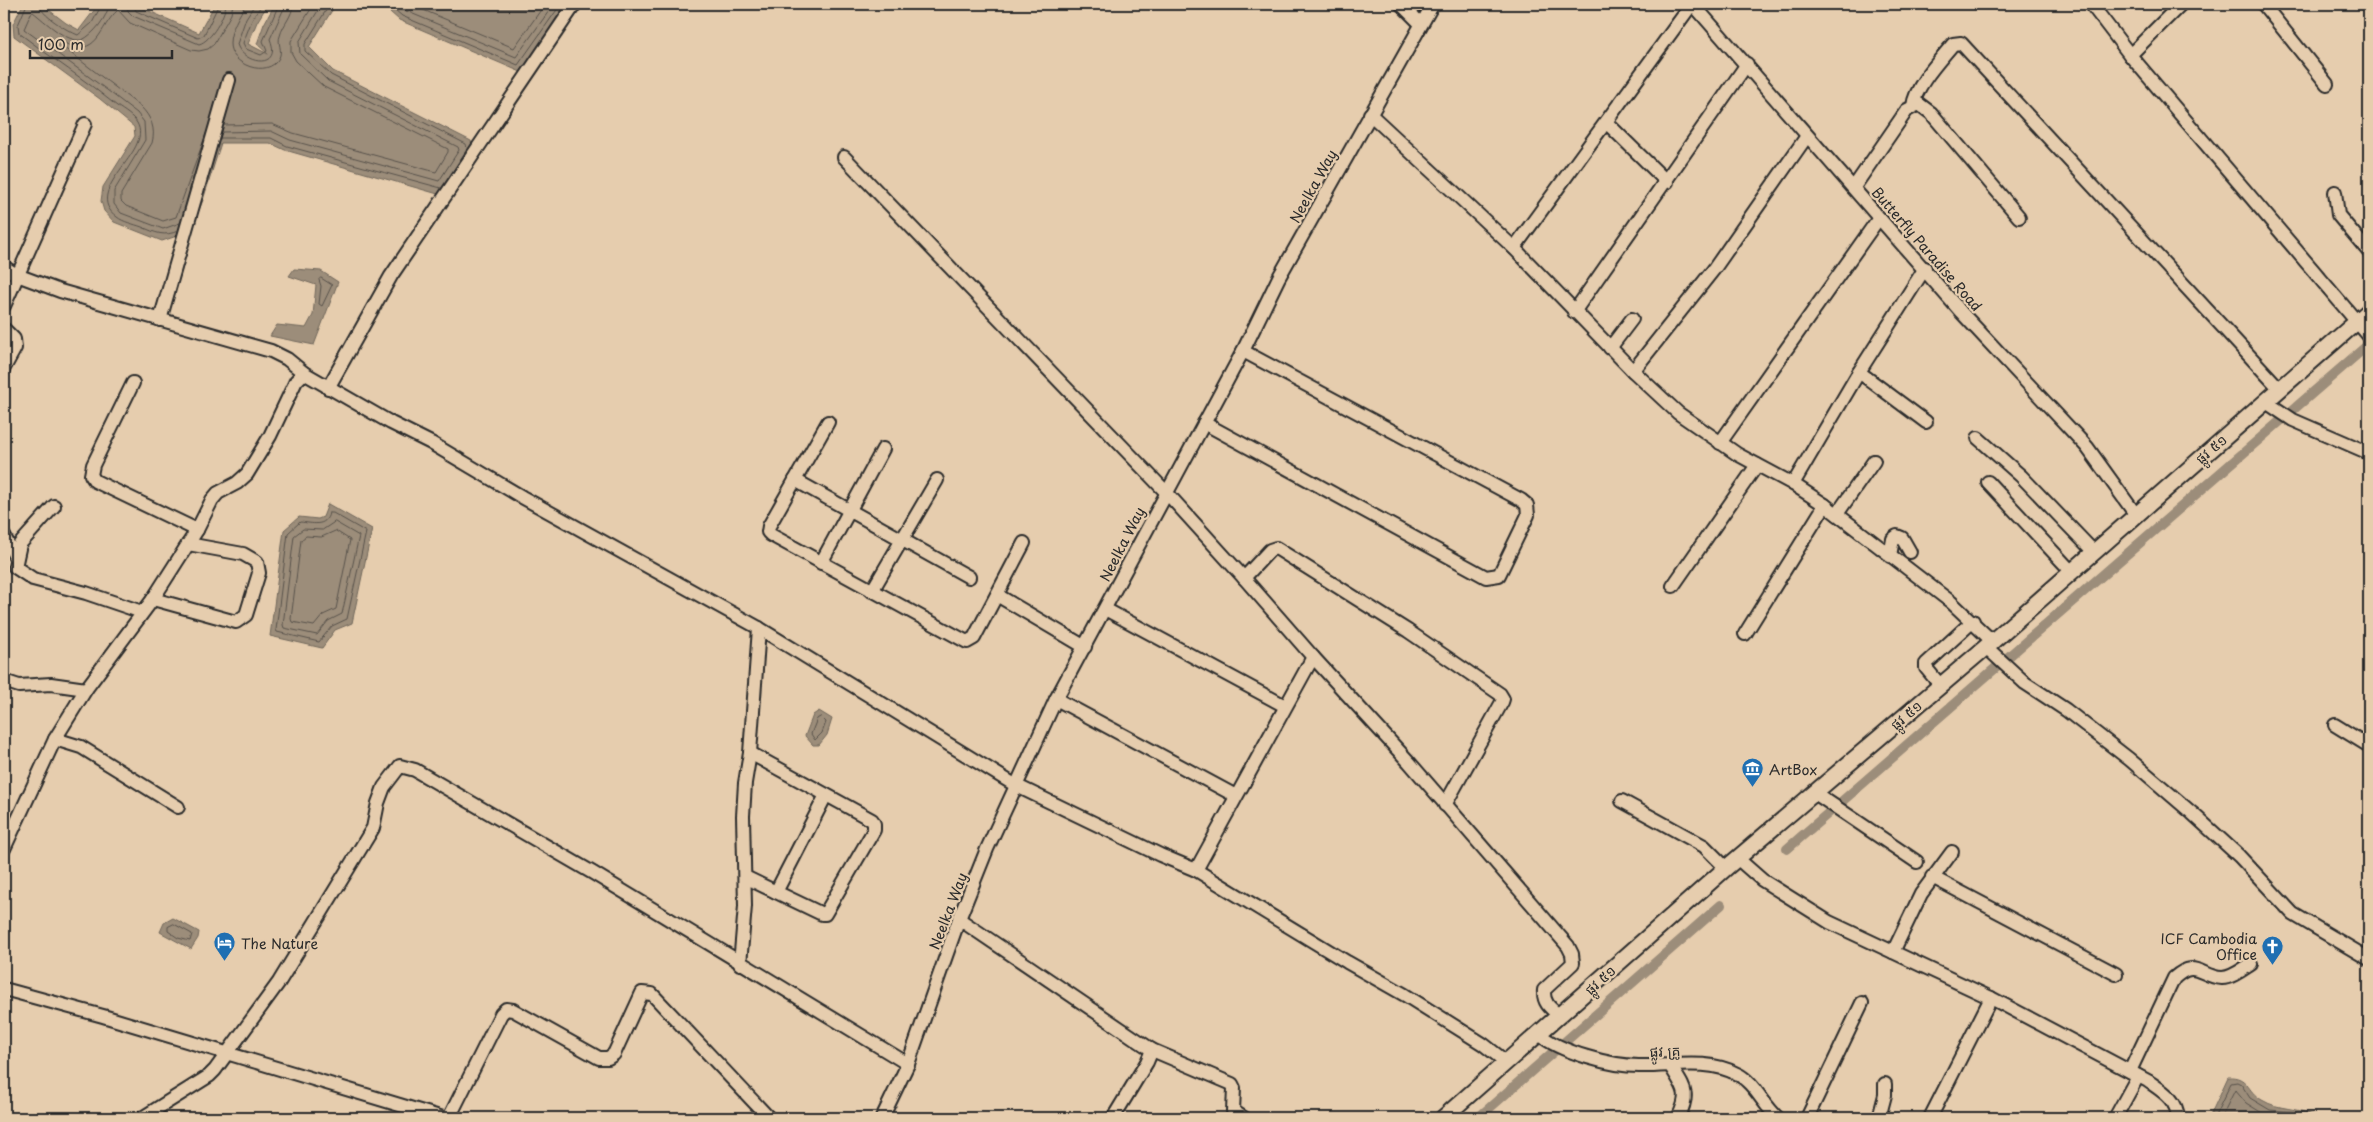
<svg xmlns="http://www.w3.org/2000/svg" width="2373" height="1122" font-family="'Playpen Sans','Noto Sans Khmer',sans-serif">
<rect width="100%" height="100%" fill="#e6cdae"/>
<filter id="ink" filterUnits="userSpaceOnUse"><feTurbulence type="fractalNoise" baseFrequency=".02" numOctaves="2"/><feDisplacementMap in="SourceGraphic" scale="10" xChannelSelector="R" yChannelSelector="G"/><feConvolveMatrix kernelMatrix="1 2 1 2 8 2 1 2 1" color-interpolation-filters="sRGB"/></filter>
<g filter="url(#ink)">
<g fill="#9c8d7a" stroke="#6f665a">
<polygon points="23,4 41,4 66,23 79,30 99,4 133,4 199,33 215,4 268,4 257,22 248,44 268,54 257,44 264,24 275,4 336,4 309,47 333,71 471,141 473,150 444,194 438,194 285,150 270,143 221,143 203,200 192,228 186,233 162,241 114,222 104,211 101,201 103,187 135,136 134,127 100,99 14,36 13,24"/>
<polygon points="381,4 567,4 521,72 399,20"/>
<polygon points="294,269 321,271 338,282 314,345 270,336 277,325 306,328 313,315 316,285 289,276"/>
<polygon points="328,504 372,529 352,623 335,630 322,648 270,636 284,530 299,517 318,519 323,517"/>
<polygon points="819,711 832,719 827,735 819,745 813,745 805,736 813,715"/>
<polygon points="173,918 199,932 198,938 191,949 160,932 164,923"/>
<path d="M2228,1077C2249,1076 2246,1091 2262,1100C2280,1111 2297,1106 2318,1118H2209Z"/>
</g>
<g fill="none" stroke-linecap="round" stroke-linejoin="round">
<g stroke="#58524b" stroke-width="1">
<path d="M27,4L18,25L19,33C51,58 86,80 117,106C124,111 133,116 137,123C154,152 80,190 117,217C123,222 134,224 142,227C156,233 164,237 178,231"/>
<path d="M39,4C40,15 68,31 78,35L92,23L102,4"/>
<path d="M109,4C108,17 93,35 82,40C65,42 46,22 33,12L31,13L24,29L107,90L137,113L144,122L145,140L114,191V204L121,213L163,229L180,223"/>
<path d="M127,4L128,11L133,16L199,44C211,41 225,16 226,4"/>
<polyline points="133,4 136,11 198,38 204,35 219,4"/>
<path d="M246,4C240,14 230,30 230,43C229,65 268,79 279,58C283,50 277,43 280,36C283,24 293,16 293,4"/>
<path d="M255,4L246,18L237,44C242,64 283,71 270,39L286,4"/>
<polyline points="262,4 252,20 243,43 246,49 261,55 267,51 263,41 279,4"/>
<polyline points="330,4 305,44 305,51 331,75 466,144 467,149 451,174"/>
<polyline points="388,4 402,16 518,65 561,4"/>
<polyline points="398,4 406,11 516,57 554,4"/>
<polyline points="409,4 514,48 545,4"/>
<polyline points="224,125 272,124 293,133 436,172 448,152 448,149 324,87 296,61 291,52 291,41 314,4"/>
<path d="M207,131L176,217L163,221L126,206L121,201V194L152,143C156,129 151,117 141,107L59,44L62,42C99,60 98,27 118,10L130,23L191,50L199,51L208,49L214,44L231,14L233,4"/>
<polyline points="222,132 271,131 290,140 439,181 459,150 458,147 328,81 300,54 299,42 322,4"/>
<polyline points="220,138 271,138 287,146 441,188"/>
<polygon points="321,278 332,285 322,306 319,304 321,286 319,280"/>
<path d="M329,513H333L366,532L347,619L332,626L319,642L277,632L276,630L288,533L300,522C312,523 326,528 329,513Z"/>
<polygon points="335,522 359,536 342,614 328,621 317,635 284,628 283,625 294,536 303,529 322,530"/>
<polygon points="336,531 350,540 336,609 323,615 314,626 292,622 291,619 301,540 306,536 321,537"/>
<polygon points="821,717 826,722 822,733 815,740 811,734 817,719"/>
<polygon points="174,924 192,934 190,941 178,938 168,931 168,927"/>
<polyline points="2214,1118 2231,1083 2237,1082 2241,1084 2250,1098 2270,1110 2291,1112 2309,1118"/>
<polyline points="2221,1118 2235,1090 2246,1103 2267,1116 2290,1118"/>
</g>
<g stroke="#9c8d7a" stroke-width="10">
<polyline points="1787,849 2369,344"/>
<polyline points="1478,1118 1721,905"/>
</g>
<defs>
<g id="minor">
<polyline points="1401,4 1421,24"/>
<polyline points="1693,4 1961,312 2087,447 2136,515"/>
<polyline points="2091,4 2130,55 2369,336"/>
<polyline points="2263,4 2327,84"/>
<polyline points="2130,55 2181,4"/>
<path d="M1913,106C1915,86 1941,59 1953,44L1961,43L2280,389"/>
<polyline points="1370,114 1514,248 1633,371 1678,413 1737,454 1793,484 1825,505 1951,602 1992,641"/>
<polyline points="1607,123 1667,182"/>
<path d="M844,157L1166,492L1244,578L1313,657L1409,762L1568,946L1572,954L1573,963L1544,990C1543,1003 1550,1008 1560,1016"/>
<polyline points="1854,187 1907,110 1919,104 1931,113 2019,217"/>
<polyline points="2335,192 2338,215 2369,252"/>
<polyline points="1514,248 1692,4"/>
<polyline points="4,267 17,275 60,291 271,351 287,359 304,373 391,423 431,443 522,497 759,628 1015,785 1160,855 1196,870 1347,962 1405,995 1483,1044 1506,1062"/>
<polyline points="4,306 85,124"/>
<polyline points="1574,312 1747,64"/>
<polyline points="160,320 229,80"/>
<polyline points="4,329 14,339 15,348 4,368"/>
<polyline points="1610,348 1632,319"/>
<polyline points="1633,371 1714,269 1807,136"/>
<polyline points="1859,372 1926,422"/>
<polyline points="133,383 93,465 91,475 95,481 197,530"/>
<polyline points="328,388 391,276 575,4"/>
<polyline points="2266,402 2293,420 2369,453"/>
<polyline points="828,422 769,526 768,532 771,535 967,642 974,638 1024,543"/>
<polyline points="1204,423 1486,577 1499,575 1528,515 1527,505 1521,500 1243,351"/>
<polyline points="1978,438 2021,476 2094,552"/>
<polyline points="1720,443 1879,218"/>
<polyline points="795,480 969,577"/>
<polyline points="1988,482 2072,572"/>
<polyline points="1793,484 1859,372 1925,268"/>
<polyline points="54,506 20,544 15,567 33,579 86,593 142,612"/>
<polyline points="1837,514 1874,461"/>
<polyline points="4,536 16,559"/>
<polyline points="1890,556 1893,539 1897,536 1902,538 1910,552"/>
<polyline points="821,563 883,449"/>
<polyline points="1244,578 1270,550 1276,548 1408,631 1500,694 1503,699 1502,702 1445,805"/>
<polyline points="1673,586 1757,465"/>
<polyline points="872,591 937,480"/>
<polyline points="997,595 1085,647"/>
<polyline points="153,599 236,622 246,615 259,573 257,562 243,554 188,544"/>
<polyline points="1105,609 1285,706"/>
<polyline points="1745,634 1825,505"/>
<polyline points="1986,647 2025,683 2066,710 2129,759 2192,813 2239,856 2293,914 2369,959"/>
<polyline points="4,681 19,686 51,684 86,689"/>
<polyline points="1940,685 1926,668 1926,664 1973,621"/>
<polyline points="1056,699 1236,796"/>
<polyline points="2335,725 2369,746"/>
<polyline points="55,739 81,747 178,807"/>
<polyline points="1815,793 1917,862"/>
<polyline points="1622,801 1704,846 1726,868"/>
<polyline points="4,849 55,739 86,689 153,599 197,530 212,500 218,493 237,483 247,474 270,436 296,381 304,373"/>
<path d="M1737,858L1762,880L1829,922L1991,998L2148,1081C2162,1091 2177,1099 2178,1118"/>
<polyline points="1196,870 1313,657"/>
<polyline points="745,877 822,914 825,914 874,830 874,824 872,820 750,753"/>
<polyline points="1932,877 2116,974"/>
<polyline points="776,892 826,795"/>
<polyline points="959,919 1152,1050 1232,1084 1234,1088 1233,1111 1244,1118"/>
<polyline points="1893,952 1921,894 1952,852"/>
<polyline points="740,964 745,906 743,816 745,783 750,753 759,628"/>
<polyline points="4,989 103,1016 443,1118"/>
<path d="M1539,1034C1560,1052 1611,1066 1639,1066C1671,1067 1707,1058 1737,1074C1754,1082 1763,1105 1778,1118"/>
<path d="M1670,1065C1684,1089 1691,1092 1678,1118"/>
<path d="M2130,1071L2174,978C2196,958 2200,977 2222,978C2232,978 2243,969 2251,964"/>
<polyline points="142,1118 209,1076 215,1070 279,982 373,828 378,803 384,787 400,766 415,770 593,873 908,1064"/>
<polyline points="449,1118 501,1014 506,1009 513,1010 599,1058 608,1058 614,1054 642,993 652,994 769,1118"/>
<polyline points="882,1118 908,1064 959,919 987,849 1056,699 1243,351 1279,277 1433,4"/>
<polyline points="1113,1118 1147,1062 1152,1050"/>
<polyline points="1807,1118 1862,1003"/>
<polyline points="1879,1118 1885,1095 1885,1084"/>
<polyline points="1930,1118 1991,998"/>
<polyline points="2115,1118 2138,1076"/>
</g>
<polyline id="major" points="1443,1118 1726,868 1986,647 2369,311"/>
</defs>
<use href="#minor" stroke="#2b2b2b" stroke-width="16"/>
<use href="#major" stroke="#2b2b2b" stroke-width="19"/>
<use href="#minor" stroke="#e6cdae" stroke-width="12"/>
<use href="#major" stroke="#e6cdae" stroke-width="15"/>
</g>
</g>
<defs>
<symbol id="museum-pin" viewBox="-11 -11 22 30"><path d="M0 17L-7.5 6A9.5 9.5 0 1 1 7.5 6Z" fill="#1f6fb2" stroke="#e6cdae"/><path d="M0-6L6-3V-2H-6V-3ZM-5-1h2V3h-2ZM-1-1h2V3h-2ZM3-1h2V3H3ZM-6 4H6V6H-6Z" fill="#fff"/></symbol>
<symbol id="hotel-pin" viewBox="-11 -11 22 30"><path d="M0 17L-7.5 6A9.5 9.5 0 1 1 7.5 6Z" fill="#1f6fb2" stroke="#e6cdae"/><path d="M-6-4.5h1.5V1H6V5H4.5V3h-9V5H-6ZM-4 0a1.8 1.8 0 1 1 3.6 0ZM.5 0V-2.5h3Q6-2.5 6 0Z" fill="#fff"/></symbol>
<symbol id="church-pin" viewBox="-11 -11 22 30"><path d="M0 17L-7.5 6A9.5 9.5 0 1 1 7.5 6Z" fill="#1f6fb2" stroke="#e6cdae"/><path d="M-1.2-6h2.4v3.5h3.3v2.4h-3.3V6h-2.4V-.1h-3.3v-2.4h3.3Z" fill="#fff"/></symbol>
</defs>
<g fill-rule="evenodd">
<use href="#museum-pin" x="1740" y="756" width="25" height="34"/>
<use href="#hotel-pin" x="212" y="930" width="25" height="34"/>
<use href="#church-pin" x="2260" y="934" width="25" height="34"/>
</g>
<g text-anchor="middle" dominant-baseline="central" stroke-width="4.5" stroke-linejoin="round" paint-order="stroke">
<g font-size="14" fill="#2b2b2b" stroke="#e6cdae">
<text transform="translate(1313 186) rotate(-61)">Neelka Way</text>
<text transform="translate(1927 249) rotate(49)">Butterfly Paradise Road</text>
<text transform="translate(2211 449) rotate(-41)">ផ្លូវ ៥១</text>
<text transform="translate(1122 544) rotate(-63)">Neelka Way</text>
<text transform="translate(1906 715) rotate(-41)">ផ្លូវ ៥១</text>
<text transform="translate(948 911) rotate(-69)">Neelka Way</text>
<text transform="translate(1600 980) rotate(-42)">ផ្លូវ ៥១</text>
<text transform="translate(1665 1051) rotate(-2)">ផ្លូវ គ្រូ</text>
</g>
<g font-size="14" fill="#2b2b2b" stroke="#e6cdae" text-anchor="start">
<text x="1769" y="769">ArtBox</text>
<text x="2257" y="938" text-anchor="end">ICF Cambodia<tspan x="2257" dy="16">Office</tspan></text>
<text x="241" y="943">The Nature</text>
</g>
</g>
<rect width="2373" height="1122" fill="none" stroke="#e6cdae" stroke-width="20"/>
<rect x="10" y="10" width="2353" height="1102" fill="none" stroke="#2b2b2b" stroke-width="2" filter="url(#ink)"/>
<path d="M30 50v8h142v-8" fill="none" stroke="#2b2b2b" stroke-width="2.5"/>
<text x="38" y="50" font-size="15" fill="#2b2b2b" stroke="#e6cdae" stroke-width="4" paint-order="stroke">100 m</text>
</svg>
